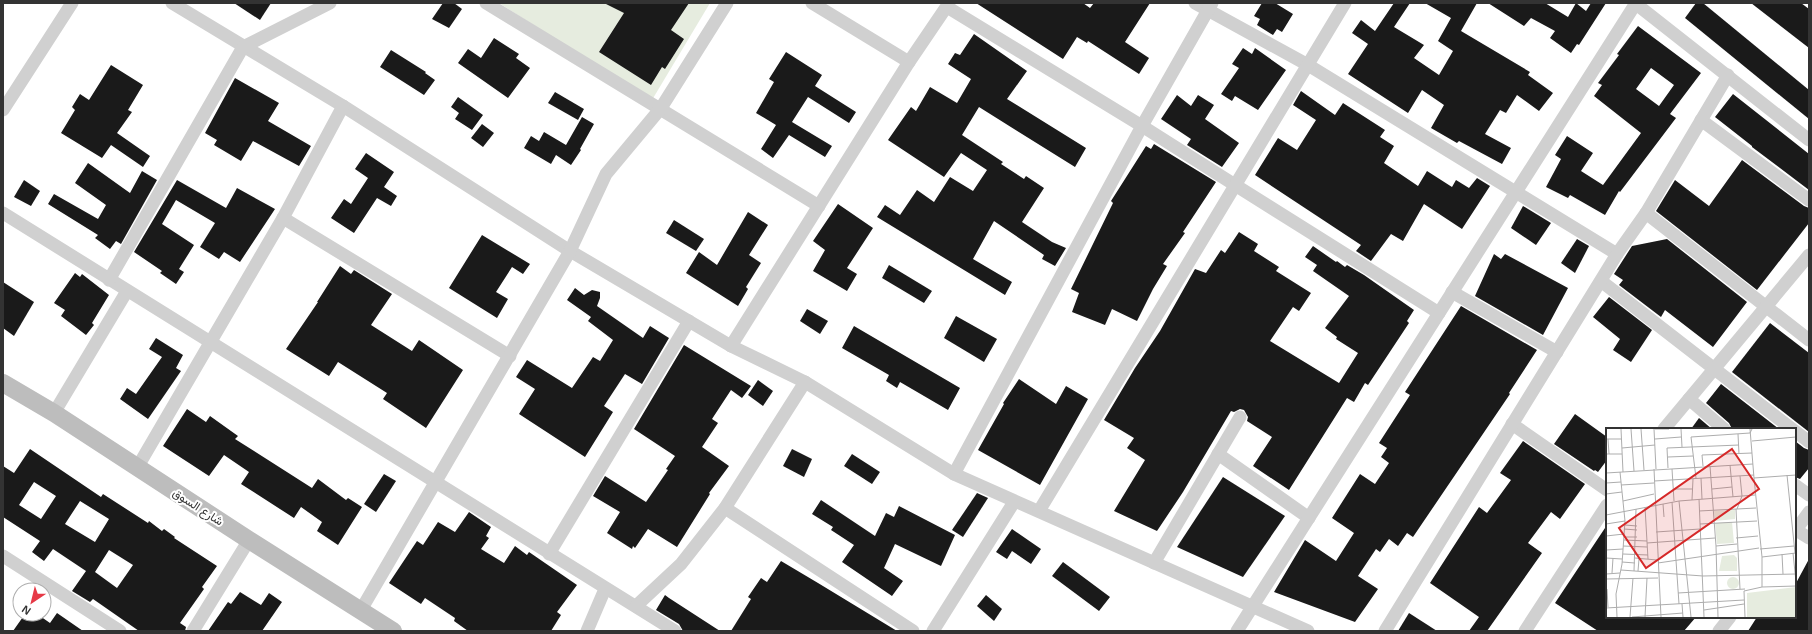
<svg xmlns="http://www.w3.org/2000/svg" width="1812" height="634" font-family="Helvetica,Vazirmatn,sans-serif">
<rect width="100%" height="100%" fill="#fff"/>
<polygon fill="#e6ecdf" points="499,3 710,3 652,100"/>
<g fill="#1a1a1a" fill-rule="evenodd">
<polygon points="234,3 271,3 260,20"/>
<polygon points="443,3 454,3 462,9 449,28 432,19"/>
<polygon points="604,3 689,3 671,30 684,39 665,69 662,67 651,85 599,52 624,13"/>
<polygon points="976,3 1083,3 1090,8 1094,3 1150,3 1125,42 1149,58 1139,74 1088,41 1087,43 1077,37 1063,59"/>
<polygon points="1262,3 1275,3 1293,14 1282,32 1277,29 1273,35 1257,25 1260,19 1254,16"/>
<polygon points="1394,3 1410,3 1394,27 1424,45 1414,58 1439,75 1453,51 1438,41 1451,18 1425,3 1477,3 1461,31 1530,72 1528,75 1553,93 1539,111 1517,95 1506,113 1500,110 1485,134 1511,148 1502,164 1459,141 1457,143 1431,128 1444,105 1422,90 1408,113 1348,74 1368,44 1352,33 1361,20 1375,31"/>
<polygon points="1488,3 1545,3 1568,17 1576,3 1586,11 1591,3 1606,3 1579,45 1577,44 1571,53 1550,38 1555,31 1531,18 1524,26"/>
<polygon points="1696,3 1703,3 1809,90 1809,119 1685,18"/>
<polygon points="1751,3 1801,3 1809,9 1809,48"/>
<path d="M1638,26L1701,73L1670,114L1676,118L1620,192L1619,191L1605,215L1570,195L1568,198L1546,187L1561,159L1555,155L1567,136L1593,153L1581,171L1603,185L1641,133L1594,96L1602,85L1598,83L1619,55L1617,54ZM1651,68L1674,85L1659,106L1636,89Z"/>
<polygon points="974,34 1027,71 1007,99 1086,148 1075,167 979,107 962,135 1003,162 1001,164 1024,179 1026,176 1044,188 1022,222 1052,242 1066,248 1055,266 1042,259 1044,255 994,221 973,259 1012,282 1005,295 877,217 885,205 900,215 917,190 934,202 950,177 973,191 987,170 961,153 944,177 888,140 911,107 916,111 930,87 957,103 971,79 948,64 955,53 960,55"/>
<polygon points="494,38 519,54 516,58 530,68 508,98 458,63 468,49 481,58"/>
<polygon points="1243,48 1252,54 1255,48 1286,70 1258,110 1235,96 1232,101 1221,94 1239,68 1232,64"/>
<polygon points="391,50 426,72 425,73 435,80 424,95 380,67"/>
<polygon points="786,52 822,75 815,86 856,112 849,123 808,97 792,122 832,146 825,157 789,135 773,158 761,149 776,125 756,113 774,82 769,79"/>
<polygon points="111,65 143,85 128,110 132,112 117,133 150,156 143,167 111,145 102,158 61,133 75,110 72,107 80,94 89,100"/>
<polygon points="235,78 279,103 268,121 311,146 299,166 253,141 241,161 214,145 217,140 205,133"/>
<polygon points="1301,91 1335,115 1343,103 1385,130 1380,137 1394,146 1384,163 1418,186 1427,171 1452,187 1456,180 1469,188 1477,178 1490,186 1462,229 1424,204 1403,241 1391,234 1371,261 1356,251 1361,245 1255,175 1278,138 1297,150 1316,120 1293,105"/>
<polygon points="555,92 584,109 578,120 548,103"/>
<polygon points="1733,94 1809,154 1809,190 1752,147 1752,146 1715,117"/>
<polygon points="1177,95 1191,106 1198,95 1214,105 1205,119 1239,143 1222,167 1187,145 1191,139 1161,119"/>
<polygon points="458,97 483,115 472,130 455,119 459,113 451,107"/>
<polygon points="582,117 594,124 580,149 581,150 571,165 556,155 551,164 524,148 531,136 539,141 544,132 566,145"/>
<polygon points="482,124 494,133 483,147 471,138"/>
<polygon points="1154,144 1216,182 1183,232 1185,233 1163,264 1167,266 1153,289 1137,321 1112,309 1105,325 1072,312 1079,293 1071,289 1113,203 1111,201 1146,146 1151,149"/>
<polygon points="366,153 394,172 384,187 397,196 391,206 377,198 354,233 331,218 344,199 351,204 368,178 355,169"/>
<polygon points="1742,160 1804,206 1809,208 1809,223 1757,290 1656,211 1675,180 1709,206"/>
<polygon points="88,163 130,193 142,171 157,180 121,244 116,241 110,249 95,238 98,235 48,204 54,194 98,219 106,205 75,183"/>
<polygon points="24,180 40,191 31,206 14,197"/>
<polygon points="177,180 226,208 237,188 275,209 240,262 224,252 219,259 200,247 215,223 176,200 162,224 194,245 179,269 184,272 176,284 160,273 162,271 134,252"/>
<polygon points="838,204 873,228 847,268 857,274 847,291 813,271 825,250 813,241"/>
<polygon points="1523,206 1551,223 1536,245 1511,228"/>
<polygon points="748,212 768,225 749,255 761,263 746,287 748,289 738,306 686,273 699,252 717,265"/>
<polygon points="674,220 704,239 696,251 666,233"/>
<polygon points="1239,232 1258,244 1254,251 1279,267 1276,271 1311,293 1299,311 1293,307 1270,341 1339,383 1358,353 1336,339 1337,337 1325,328 1349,296 1313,271 1317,265 1305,257 1313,246 1336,262 1337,261 1345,267 1347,265 1364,275 1414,310 1407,321 1409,323 1368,385 1365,383 1354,402 1347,398 1289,490 1253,466 1272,437 1247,421 1248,417 1244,410 1240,409 1234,412 1231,411 1183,492 1157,531 1114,511 1145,460 1127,448 1134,438 1104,420 1135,368 1160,331 1195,269 1206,273 1221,250 1225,253"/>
<polygon points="482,235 530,264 523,274 512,267 496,292 508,299 497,318 449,288"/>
<polygon points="1577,239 1589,246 1575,273 1561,263"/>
<polygon points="1667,239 1747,302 1713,347 1665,310 1661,317 1619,285 1623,280 1614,274 1632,246"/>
<polygon points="1494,254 1501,259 1505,254 1568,288 1543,335 1475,296"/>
<polygon points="889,265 932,291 924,303 882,278"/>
<polygon points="340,266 351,274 354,270 392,294 371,325 412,351 419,340 463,370 426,428 383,399 387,393 338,362 329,376 286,349 318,302 317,302"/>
<polygon points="75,273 80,277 82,274 109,295 92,323 94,325 86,335 61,316 65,310 54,303"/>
<polygon points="3,282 34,302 14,336 3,328"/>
<polygon points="575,288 584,295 592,290 600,292 600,298 597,306 643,338 650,326 669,338 642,384 625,374 604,406 613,412 585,457 519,414 535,389 516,377 527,360 572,388 593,357 600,361 613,340 588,321 591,317 567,300"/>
<polygon points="1609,297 1652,330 1631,362 1613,350 1620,339 1593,317"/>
<polygon points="1461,306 1537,350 1509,393 1510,394 1413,537 1407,533 1398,546 1389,539 1380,552 1376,549 1358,576 1378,589 1355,622 1274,592 1305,540 1336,561 1354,533 1332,518 1360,474 1375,484 1389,463 1381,457 1387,448 1379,443 1410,395 1405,392"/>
<polygon points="807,309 828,321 820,334 800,321"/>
<polygon points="956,316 997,339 984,362 944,338"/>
<polygon points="1770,323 1809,353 1809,432 1732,372"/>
<polygon points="854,326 960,388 948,410 900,382 897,388 886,381 889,375 842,348"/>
<polygon points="156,338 183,355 176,368 181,371 148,419 120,399 127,388 136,394 162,357 149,349"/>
<polygon points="684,345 751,386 742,398 731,390 712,419 718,423 702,447 729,466 709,493 710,494 677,547 648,529 635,548 633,546 632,549 607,533 620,512 593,496 605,476 646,502 668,470 666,469 675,456 634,429"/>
<polygon points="1019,379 1056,404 1066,386 1088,399 1040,485 978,450 1004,404 1003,403"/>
<polygon points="758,380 773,391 763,406 748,395"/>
<polygon points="1721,384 1779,429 1732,429 1729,423 1706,403"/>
<polygon points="187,409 206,422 210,416 238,436 235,439 312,488 318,479 346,500 348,498 362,507 338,545 317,531 322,522 301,507 294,518 241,484 249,472 224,455 209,476 163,446"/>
<polygon points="1575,414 1607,437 1607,460 1598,472 1595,470 1594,471 1554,444"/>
<polygon points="1699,418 1712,429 1691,429"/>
<polygon points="1523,441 1585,484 1560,519 1551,512 1528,543 1542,553 1487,631 1469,631 1479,617 1430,583 1479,507 1487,513 1511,480 1500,473"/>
<polygon points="1795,441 1804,448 1809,450 1809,468 1800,479 1795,477"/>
<path d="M30,449L101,497L103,494L148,523L149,521L162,531L164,529L175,537L174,538L217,566L202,587L204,589L180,623L186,627L185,631H139L93,599L90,602L72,591L86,571L53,549L44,561L32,552L40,541L3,517V466L14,473ZM34,482L56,496L41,519L19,505ZM80,501L109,519L95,542L65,524ZM109,550L133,565L117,588L95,572Z"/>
<polygon points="792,449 812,459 804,477 783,466"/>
<polygon points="852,454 880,472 872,484 844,466"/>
<polygon points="384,474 396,481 376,512 364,504"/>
<polygon points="1223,477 1285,516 1243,577 1177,547"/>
<polygon points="977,493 988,498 963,537 952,530"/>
<polygon points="821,500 875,536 886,513 894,517 899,506 955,535 941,566 895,544 884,568 903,581 892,596 842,562 854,545 831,530 833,527 812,514"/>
<polygon points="469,512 491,527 486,536 489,538 481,549 504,563 515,546 527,555 529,552 577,585 557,612 561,615 551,631 468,631 454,621 455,618 425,598 421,604 389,583 417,541 423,545 438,522 455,532"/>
<polygon points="1607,525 1607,617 1696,617 1684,631 1598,631 1555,603"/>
<polygon points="1012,529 1041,549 1031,564 1012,551 1007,559 996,552"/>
<polygon points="1809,559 1809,631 1748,631 1757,617 1795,617 1795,585"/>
<polygon points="781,561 818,583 897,631 731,631 751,599 748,597 761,578 767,582"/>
<polygon points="1063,562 1110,597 1099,611 1052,576"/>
<polygon points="240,592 261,605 269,593 282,602 262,631 208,631 228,602 231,604"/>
<polygon points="665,595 669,598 720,631 683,631 679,624 656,610"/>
<polygon points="986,595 1002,609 994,621 977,606"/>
<polygon points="57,613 83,631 13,631 25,614 37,614 50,623"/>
<polygon points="1409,613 1437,631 1398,631"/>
</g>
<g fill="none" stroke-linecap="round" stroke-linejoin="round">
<g stroke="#d0d0d0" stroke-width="13">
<polyline points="172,3 343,106 570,251 731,346 805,382 954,474 1308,631"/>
<polyline points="486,3 819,206"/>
<polyline points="812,3 909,62"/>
<polyline points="1195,3 1308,65 1617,254"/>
<polyline points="1636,4 1809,140"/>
<polyline points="947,7 1142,126 1235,185 1439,313"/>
<polyline points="3,110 72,3"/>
<polyline points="1701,120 1809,200"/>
<polyline points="3,213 675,631"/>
<polyline points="1646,213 1809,340"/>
<polyline points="283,218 510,356"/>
<polyline points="109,280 243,47 330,3"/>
<polyline points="1601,281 1792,429"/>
<polyline points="1452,292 1557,352"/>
<polyline points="731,346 909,62 949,3"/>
<polyline points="1689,399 1724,429"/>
<polyline points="54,413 127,291"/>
<polyline points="1512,424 1607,490"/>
<polyline points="1664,429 1809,255"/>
<polyline points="1795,431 1809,442"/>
<polyline points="1218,454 1309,518"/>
<polyline points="137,468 283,218 343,106"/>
<polyline points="954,474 1142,126 1212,3"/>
<polyline points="1795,485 1809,495"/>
<polyline points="725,508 913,631"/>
<polyline points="1039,511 1345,3"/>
<polyline points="1796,530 1809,538"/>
<polyline points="1795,531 1809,512"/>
<polyline points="549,554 689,321"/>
<polyline points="3,556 120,631"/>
<polyline points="1154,563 1240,417"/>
<polyline points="636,606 681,564 725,508 805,382"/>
<polyline points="361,610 570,251 606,174 661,108 727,3"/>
<polyline points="193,631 249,540"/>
<polyline points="587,631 605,589"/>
<polyline points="933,631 1014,502"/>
<polyline points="1237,631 1636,3"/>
<polyline points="1385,631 1617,254 1646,213 1728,75"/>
<polyline points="1525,631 1607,505"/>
<polyline points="1719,631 1730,617"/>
</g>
<polyline stroke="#bdbdbd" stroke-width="18" points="3,383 54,413 249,540 393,631"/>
</g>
<g text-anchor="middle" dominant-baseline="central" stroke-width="4" stroke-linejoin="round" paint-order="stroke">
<g font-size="12" fill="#333" stroke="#fff">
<text transform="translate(198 507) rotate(33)">شارع السوق</text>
</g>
</g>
<g transform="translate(1606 428)">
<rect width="190" height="190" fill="#fff"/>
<path d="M129,82V91L109,93L108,83ZM126,94L128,115L111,116L109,95ZM128,127L131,130V143H113L116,128ZM121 155a6 6 0 1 1 12 0a6 6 0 1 1-12 0ZM190,159V189H141V165Z" fill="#e6ecdf"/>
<path fill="none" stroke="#adadad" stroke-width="1" d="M15,1L17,44M25,1L28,43M35,1L38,42M48,1L50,41M49,1H63M75,1L76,19M144,1L148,50L190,47M132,6L133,26M0,11H15M2,11L3,26M49,11L75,9M146,13L190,9M16,20L49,17M0,26H16M62,29L87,28M124,37L127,69M97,38L96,27L146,25M104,38L110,118L112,189M62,40L61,20L133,17M48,41L55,189M66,41L68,73M0,45L147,36M181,47L189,125M90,50L85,9L144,5L146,1M95,50L96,71M148,50L156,129M48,53L148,47M0,55L15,54M15,57L48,55M68,61H86M106,61L126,59M0,66L16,64M93,71L98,189M86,72L87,51M17,73L48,66M73,73L85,189M66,74L73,176M57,76L58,89M39,79L42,131M130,81L134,161M131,81L136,68L134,48M93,83L150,80M0,87L73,73L149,67M0,96L19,93M94,96L151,93M19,97L31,98M18,101L31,102M50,104L94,101M0,108L18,106M18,109H31M130,110L152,108M18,112L41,113M41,115L109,110M17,118L41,119M110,118L131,116M154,121L188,118M0,122L17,121M187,125L190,154M17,126L42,127M176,126L177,146M0,130L16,131M29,130L51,132M16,134L29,135M52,135L153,120M15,142L97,148L190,146M28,143L30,81M32,143L33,131M6,145L7,130M0,146L14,145M0,151L52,150M156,159L190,158M1,161L2,179M72,165L139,161M76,176L77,189M0,180L138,172M98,182L138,176M11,189L10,166L16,136L19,93L14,44M24,189L27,150M26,189L77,185M39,189L41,150M139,189L138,163L156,159V129L190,125"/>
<path fill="#d62828" fill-opacity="0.15" stroke="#d62828" stroke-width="2" d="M126,21L153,61L40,140L13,100Z"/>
<rect width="190" height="190" fill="none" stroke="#333" stroke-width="2"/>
</g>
<rect width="1812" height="634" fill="none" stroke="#333333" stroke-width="8"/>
<g transform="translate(32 602) rotate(215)"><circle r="19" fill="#ffffff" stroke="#adadad"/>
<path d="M0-3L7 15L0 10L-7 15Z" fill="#e63946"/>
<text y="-6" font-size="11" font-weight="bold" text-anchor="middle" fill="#333333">N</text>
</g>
</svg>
